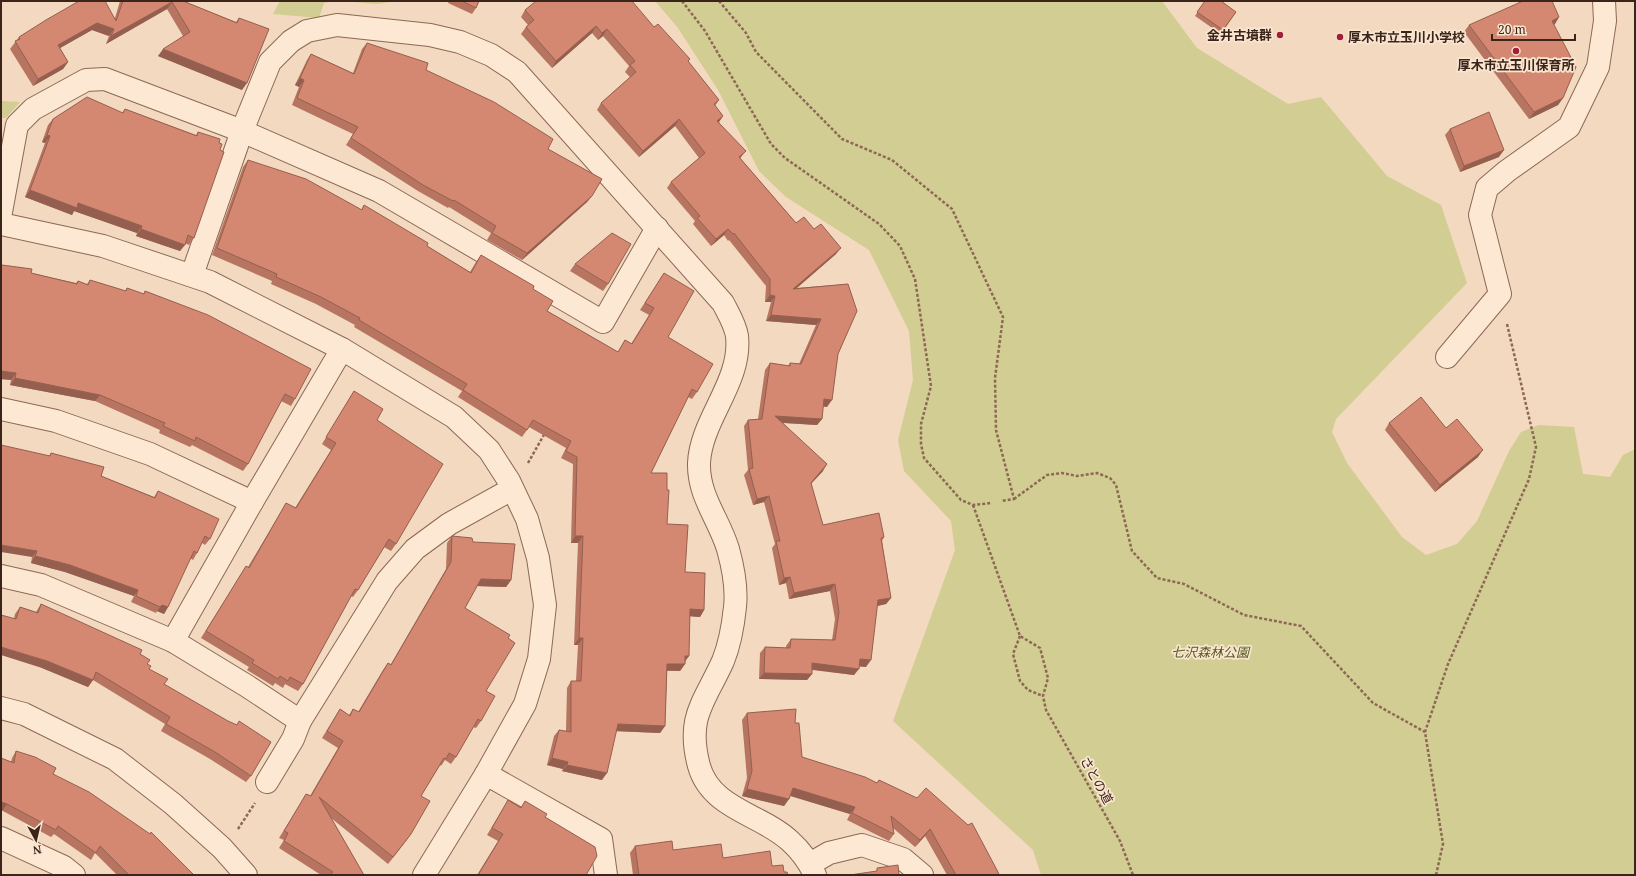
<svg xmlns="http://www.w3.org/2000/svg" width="1636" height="876" font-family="'Noto Serif','Noto Sans JP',serif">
<rect width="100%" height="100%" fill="#f2d9bf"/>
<g fill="#d2cd92">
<polygon points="280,1 334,1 324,3 319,18 273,14"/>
<polygon points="342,1 399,1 376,4"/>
<polygon points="655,1 1162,1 1197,48 1288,104 1321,97 1387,176 1441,205 1467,283 1336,419 1332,432 1347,463 1402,537 1426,555 1457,544 1477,521 1509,451 1521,432 1539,425 1574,427 1583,474 1610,477 1623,455 1635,449 1635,875 1041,875 1033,850 893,721 955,550 951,521 904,471 898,440 913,380 909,331 869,250 786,197 759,171 718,90 678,28"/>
<polygon points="1,101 20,102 6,118 1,118"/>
</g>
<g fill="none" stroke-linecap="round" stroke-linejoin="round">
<defs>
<g id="minor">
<polyline points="1,212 17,125 33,109 86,80 105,79 242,131 379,191 603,322 657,228"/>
<polyline points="1,224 103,246 210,282 342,349 454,417 489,450 509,481 527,519 538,558 545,605 539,659 525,704 486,774 424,875"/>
<path d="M192,275L242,131L270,62L291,41L307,31L337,25L430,35L460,42L491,55L517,72L723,303C728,313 735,324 737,336C742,382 701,419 699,463C698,496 719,519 728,549C733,567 737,589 735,607C733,626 730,644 723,661C704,703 686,717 699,766C711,809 761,814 790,841C800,850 809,862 815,875"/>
<polyline points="1447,357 1500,294 1480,215 1487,188 1507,171 1569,127 1598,67 1605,21 1604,1"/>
<polyline points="1,409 56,421 150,454 252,502"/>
<polyline points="1,576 41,585 173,641 247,686 300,721 387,581 415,549 449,524 512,489"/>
<polyline points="173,641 252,502 342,349"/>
<polyline points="1,708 24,714 115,759 173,804 222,848 246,875"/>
<polyline points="486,774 601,839 606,875"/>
<polyline points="267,782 293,739 300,721"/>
<polyline points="1,838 64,867 74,875"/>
<polyline points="810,864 829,853 862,845 903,859 922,875"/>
</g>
</defs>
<use href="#minor" stroke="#8d6855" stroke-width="24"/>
<g stroke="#8d6855" stroke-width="2.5" stroke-dasharray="3 2" stroke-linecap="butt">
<polyline points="682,1 705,31 771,144 785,158 879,224 900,246 915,279 931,386 921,424 921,444 924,458 961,500 973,505 991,503"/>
<polyline points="719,1 746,33 756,52 842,139 892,160 952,209 1003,317 995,378 996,430 1014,499 1001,501"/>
<polyline points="528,463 545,433"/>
<polyline points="1014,499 1047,475 1062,473 1077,476 1097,473 1110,478 1116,485 1132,551 1157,578 1184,584 1244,615 1301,626 1373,703 1425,732"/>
<polyline points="973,505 1020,636 1040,648 1048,678 1043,696 1046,710 1120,841 1133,875"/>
<polyline points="1020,636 1013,654 1020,681 1028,690 1043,696"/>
<polyline points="238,829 255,803"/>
<polyline points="1436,875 1443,844 1425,732 1448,664 1529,479 1536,447 1507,324"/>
</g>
<use href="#minor" stroke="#fce8d3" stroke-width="22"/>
</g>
<g fill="#b77561">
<polygon points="120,1 183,1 236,22 239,18 242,90 158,56 183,36 167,9 106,44 109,36 92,30 60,48 68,62 63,69 33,86 10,49 19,37 115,18"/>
<polygon points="449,1 479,1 476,8 472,14 448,3"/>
<polygon points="1205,1 1236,12 1221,34 1195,16"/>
<polygon points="525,10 654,27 690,59 688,62 719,100 715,106 723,116 719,122 741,157 740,158 796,223 836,254 796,288 848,284 838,354 827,407 823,406 822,419 817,425 783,423 823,471 811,484 823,525 884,537 882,541 891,598 886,604 877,606 866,667 859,666 854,675 812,670 812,674 807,680 759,679 760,653 765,647 786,648 786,646 791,639 832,640 835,619 830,591 789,599 786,583 779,585 772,548 775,544 764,502 753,505 744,475 748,470 744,426 748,420 758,419 765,370 770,363 788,366 790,363 799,364 816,325 766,321 771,302 765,302 766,286 729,240 728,241 724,235 711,246 693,224 695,221 667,188 671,182 699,158 675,126 639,157 597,110 601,103 630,77 625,72 629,66 603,36 598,40 592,33 552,68 521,34 526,27 528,25 521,17"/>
<polygon points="1559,17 1554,25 1563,98 1558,105 1529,119 1464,32 1469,25"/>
<polygon points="367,43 426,70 548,149 592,196 587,202 522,260 487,240 491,233 449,207 448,208 418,191 346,145 353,134 292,105 299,87 295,85 307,60 311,54 353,73 362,49"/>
<polygon points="125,109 196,135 198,132 219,143 220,150 194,238 189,245 185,243 180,251 136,236 137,233 74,211 72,215 25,197 45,143 42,142 48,125 53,119 122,113"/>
<polygon points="1450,129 1499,157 1460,172 1445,135"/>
<polygon points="248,160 361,210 364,205 427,246 470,272 476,262 481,255 533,289 547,311 618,352 625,340 631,344 649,315 640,310 664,273 668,337 697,392 692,399 688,397 651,473 667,490 667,524 685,572 704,610 700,617 690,616 685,664 680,671 667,671 665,726 660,733 616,731 602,780 562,771 563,769 547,765 554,736 559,730 566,731 567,688 571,681 576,681 578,645 574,645 578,543 571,543 573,464 561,458 566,448 529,427 522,437 458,397 462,391 354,327 355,325 316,304 271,284 272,281 212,255 243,167"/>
<polygon points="575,264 608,284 603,291 570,271"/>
<polygon points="2,265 31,273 76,283 78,281 87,284 90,280 125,291 127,288 143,294 145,291 295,399 291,406 281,401 248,464 243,471 192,445 190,447 159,433 160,430 95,401 10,385 11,380 1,379 1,266"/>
<polygon points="354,391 377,420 396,544 391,551 384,547 358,590 353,597 351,596 303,684 298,691 285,684 283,688 275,683 273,686 247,670 249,667 201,638 242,573 246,566 248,567 282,510 286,503 295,508 331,450 322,444"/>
<polygon points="1389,423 1446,428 1478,457 1435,492 1385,430"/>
<polygon points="51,453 101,476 154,497 158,491 210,539 205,545 202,543 197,553 193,560 190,558 168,607 164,614 157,611 156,613 131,602 134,596 65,572 31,563 49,456"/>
<polygon points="452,536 473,542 511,580 506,587 477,586 465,608 486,691 481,721 476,728 473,727 456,757 451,764 445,760 441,766 440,765 421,796 411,834 388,864 331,818 364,875 321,875 279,848 284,840 279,838 302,801 306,794 310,796 338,748 322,738 340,709 349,715 353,709 358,712 383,670 388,663 391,664 446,569 447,543"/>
<polygon points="41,604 140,654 147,664 149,669 164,684 251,776 246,782 210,759 161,731 165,724 93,680 88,687 42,668 14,618 15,614 20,607 36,612"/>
<polygon points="747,713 795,723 802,757 877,783 879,780 999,875 947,875 925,836 915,847 893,828 894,834 889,841 847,820 850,814 790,796 789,799 784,806 742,796 747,778 742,720"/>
<polygon points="16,751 53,774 194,875 117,875 95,853 91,860 54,834 51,837 1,810 1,758 11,762 12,758"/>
<polygon points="508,800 521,808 525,801 545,817 586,875 477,875 498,841 487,835"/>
<polygon points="635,846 673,850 772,866 788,875 633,875 630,853"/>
</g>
<g fill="#955f4f">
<polygon points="172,2 167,9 106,44 111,36"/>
<polygon points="1559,17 1555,24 1547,28 1552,21"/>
<polygon points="97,23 114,29 109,36 92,30 53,52 58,45"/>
<polygon points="596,26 592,33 552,68 556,61"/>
<polygon points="607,29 603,36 598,40 602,33"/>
<polygon points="163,49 247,83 242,90 158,56"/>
<polygon points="68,62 63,69 33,86 38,79"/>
<polygon points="300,78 304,80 299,87 295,85"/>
<polygon points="1563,98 1558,105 1529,119 1534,112"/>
<polygon points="723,116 719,122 717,121"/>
<polygon points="679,119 675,126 639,157 643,151"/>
<polygon points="47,135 50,136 45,143 42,142"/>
<polygon points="1504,150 1499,157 1460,172 1464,166"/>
<polygon points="746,151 741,157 735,163 739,157"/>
<polygon points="30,190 78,203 142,226 137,233 74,211 72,215 25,197"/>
<polygon points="592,196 587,202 522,260 527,253"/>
<polygon points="141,229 185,245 180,251 136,236"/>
<polygon points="728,229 724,235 711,246 716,239"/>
<polygon points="841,248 836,254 789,295 793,289"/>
<polygon points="770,295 775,296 771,302 765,302"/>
<polygon points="771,315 821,319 816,325 766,321"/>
<polygon points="1,371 16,373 11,380 1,379"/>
<polygon points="15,378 100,395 95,401 10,385"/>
<polygon points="824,399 832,400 827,407 820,406"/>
<polygon points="775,416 822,419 817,425 771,422"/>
<polygon points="1483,450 1478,457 1435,492 1440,485"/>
<polygon points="827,464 823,471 806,489 811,483"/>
<polygon points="769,496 764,502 753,505 757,499"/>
<polygon points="575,536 583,536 578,543 571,543"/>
<polygon points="1,545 37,551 32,557 1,552"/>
<polygon points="35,556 70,565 138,590 134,596 65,572 31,563"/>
<polygon points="790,577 786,583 779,585 784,578"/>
<polygon points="481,579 511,580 506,587 476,586"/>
<polygon points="835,584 830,591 789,599 794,593"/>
<polygon points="891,598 886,604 873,607 878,600"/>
<polygon points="162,605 168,607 164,614 157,611"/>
<polygon points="690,609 704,610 700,617 686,616"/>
<polygon points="579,638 583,638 578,645 574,645"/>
<polygon points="1,647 47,661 93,680 88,687 42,668 1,655"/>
<polygon points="685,656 689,656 684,663"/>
<polygon points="860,659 871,660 866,667 855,666"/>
<polygon points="812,663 859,669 854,675 808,669"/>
<polygon points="667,664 685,664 680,671 662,670"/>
<polygon points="764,673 812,674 807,680 759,679"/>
<polygon points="618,724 665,726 660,733 613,731"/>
<polygon points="552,758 568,762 563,769 547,765"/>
<polygon points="567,765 607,773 602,780 562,771"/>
<polygon points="793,788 855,807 850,814 788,795"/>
<polygon points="747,789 789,799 784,806 742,796"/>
<polygon points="1,802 7,804 2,811 1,810"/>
<polygon points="930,829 925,836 915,847 920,840"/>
<polygon points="411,834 406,841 388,864 393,857"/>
</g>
<g fill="#d58871" stroke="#955f4f">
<polygon points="79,1 105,1 116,21 123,1 183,1 237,23 239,18 269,29 247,83 163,49 190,32 172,2 111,36 114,29 97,23 58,45 68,62 38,79 15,41 20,39 19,37 46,20"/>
<polygon points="462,1 479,1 476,8"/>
<polygon points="536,1 632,1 654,27 658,24 690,59 688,61 719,100 714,104 723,116 717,121 746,151 739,157 796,223 804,217 814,229 821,224 841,248 793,289 848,284 857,311 838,354 832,400 824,399 822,419 775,416 827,464 811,483 823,525 879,513 884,537 881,538 891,598 878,600 871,660 860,659 859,669 812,663 812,674 764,673 765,647 790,648 791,639 835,640 839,612 835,584 794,593 790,577 784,578 776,541 780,541 769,496 757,499 749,469 753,468 748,420 762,419 770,363 790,366 790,363 801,364 821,319 771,315 775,296 770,295 770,279 734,233 733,234 728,229 716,239 697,218 700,216 671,182 705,153 679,119 643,151 601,103 636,72 630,65 635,61 607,29 602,33 596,26 556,61 526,27 534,20 525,10"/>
<polygon points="1205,1 1221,1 1236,12 1223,30 1197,12"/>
<polygon points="1523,1 1552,1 1559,17 1552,21 1576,67 1563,98 1534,112 1469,25"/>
<polygon points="367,43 428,63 426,70 494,102 553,139 548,149 602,179 592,196 527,253 492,233 496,226 454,200 453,201 423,185 351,138 358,127 297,98 304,80 300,78 311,54 354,74"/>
<polygon points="87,97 123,113 125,109 197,136 198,132 220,139 219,143 222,144 220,150 224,152 194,238 188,235 185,245 141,229 142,226 78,203 77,208 30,190 50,136 47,135 53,119"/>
<polygon points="1489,112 1504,150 1464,166 1450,129"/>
<polygon points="248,160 306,179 362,210 364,205 428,243 427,246 471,273 481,255 534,286 533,289 553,301 547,311 618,352 625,340 632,344 654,308 645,303 664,273 694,291 668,337 713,364 697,392 692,389 651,473 667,473 667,490 669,490 667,524 688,525 685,572 705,573 704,610 690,609 689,656 685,656 685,664 667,664 665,726 618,724 607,773 567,765 568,762 552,758 559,730 571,732 571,681 581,681 583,638 579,638 583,536 575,536 577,457 566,451 571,441 533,420 527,430 463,390 467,384 359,320 360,318 321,297 276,277 277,274 217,248"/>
<polygon points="612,233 631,244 608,284 575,264"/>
<polygon points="2,265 32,269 31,273 77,284 78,281 88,285 90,280 126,291 127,288 144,294 145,291 208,315 311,369 295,399 285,394 248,464 196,437 195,441 163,426 165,423 100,395 15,378 16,373 1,371 1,267"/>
<polygon points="354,391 383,409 377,420 443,464 396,544 389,539 358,590 355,589 303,684 290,677 288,681 280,676 278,679 252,663 254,660 206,631 246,566 249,568 286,503 296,508 336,443 326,437"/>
<polygon points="1421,397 1446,428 1457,419 1483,450 1440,485 1389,423"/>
<polygon points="1,445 50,456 51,453 104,467 101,476 155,498 158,491 219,519 210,539 205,536 197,553 194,551 168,607 162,605 160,607 136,596 138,590 70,565 35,556 37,551 1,545"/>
<polygon points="452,536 472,538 473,542 515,544 511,580 481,579 465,608 510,635 508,638 515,643 486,691 495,696 481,721 478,719 456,757 449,753 446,759 444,758 421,796 430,801 411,834 393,857 319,797 364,875 329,875 333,872 284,841 288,833 284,831 306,794 311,796 343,741 327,731 340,709 350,716 353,709 359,712 388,663 391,665 451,562"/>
<polygon points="41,604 142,650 140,654 150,660 147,664 151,666 149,669 168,679 164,684 228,721 237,725 239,721 271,742 251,776 215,752 166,724 170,717 96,672 93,680 47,661 1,647 1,615 16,619 20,607 38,613"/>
<polygon points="796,709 795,723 799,723 802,757 865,777 877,783 879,780 917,798 926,788 968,825 972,823 998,872 999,875 956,875 930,829 920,840 891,816 894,834 852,813 855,807 793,788 789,799 747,789 752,771 747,713"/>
<polygon points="16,751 35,757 56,768 53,774 89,792 150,834 151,832 194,875 129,875 100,846 96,853 58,826 56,830 7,804 1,802 1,758 14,763"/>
<polygon points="508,800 521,808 525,801 547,814 545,817 595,847 597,856 586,875 478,875 503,834 492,828"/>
<polygon points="672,841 673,850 721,844 723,858 770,851 772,866 783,865 784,872 787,872 788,875 639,875 635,846"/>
<polygon points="898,865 899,875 850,875 877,871 877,868"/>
</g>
<g fill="#a31f39" stroke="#f9e5d0" stroke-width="1.5">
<circle cx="1280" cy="35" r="4"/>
<circle cx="1340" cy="37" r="4"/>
<circle cx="1516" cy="51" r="4"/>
</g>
<g text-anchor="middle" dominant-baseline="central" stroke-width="3.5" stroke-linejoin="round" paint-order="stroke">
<g font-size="13" font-weight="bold" fill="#3b251b" stroke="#f9e5d0" text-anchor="end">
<text x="1272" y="35">金井古墳群</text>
<text x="1348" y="37" text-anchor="start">厚木市立玉川小学校</text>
<text x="1516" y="65" text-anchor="middle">厚木市立玉川保育所</text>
</g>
<g font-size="13" font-style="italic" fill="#565a20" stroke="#f9e5d0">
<text x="1210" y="652">七沢森林公園</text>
</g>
<g font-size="13" fill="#3b251b" stroke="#f9e5d0">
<text transform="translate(1097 780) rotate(61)">さとの道</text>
</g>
</g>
<rect width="1636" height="876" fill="none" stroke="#3b251b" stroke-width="4"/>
<g transform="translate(36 840) rotate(172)" stroke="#f9e5d0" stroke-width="3" paint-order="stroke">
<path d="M0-3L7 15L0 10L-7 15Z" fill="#3b251b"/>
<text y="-6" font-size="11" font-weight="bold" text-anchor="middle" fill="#3b251b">N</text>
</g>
<path d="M1492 34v6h83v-6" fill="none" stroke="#3b251b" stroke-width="2"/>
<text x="1498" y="34" font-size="12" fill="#3b251b" stroke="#f9e5d0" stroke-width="3" paint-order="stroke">20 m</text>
</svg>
